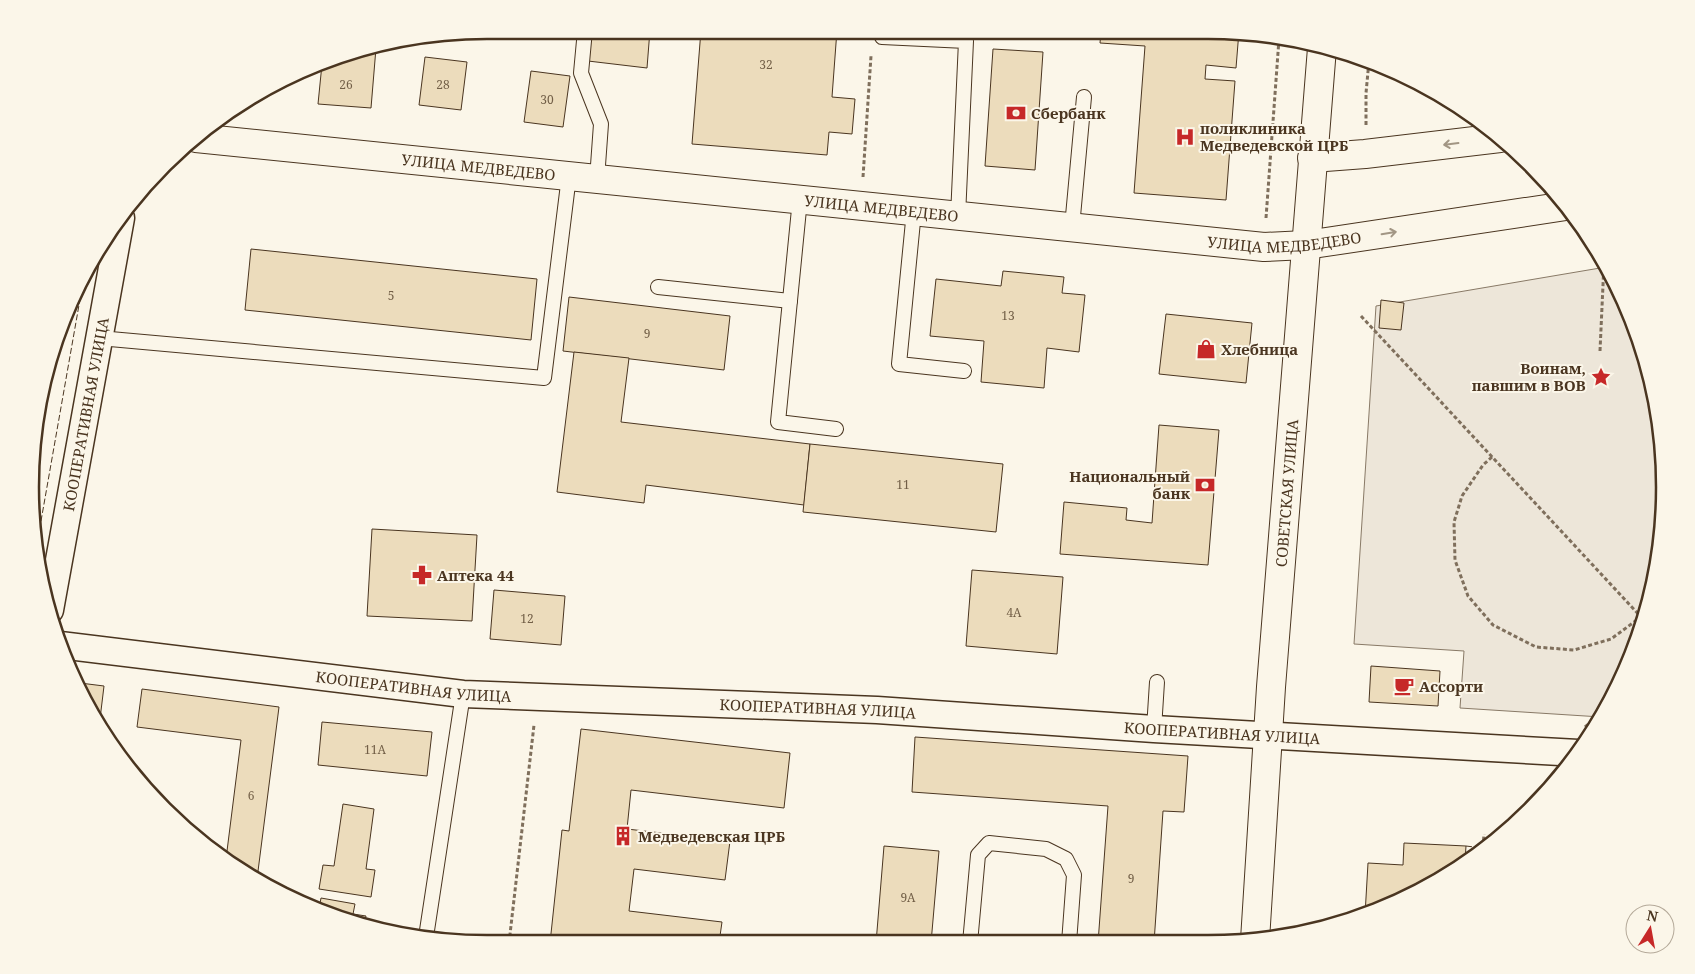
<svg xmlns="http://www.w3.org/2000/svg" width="1695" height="974" font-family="'Noto Serif',serif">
<rect width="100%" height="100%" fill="#fbf6e9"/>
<polygon fill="#ede6d9" stroke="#887966" points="1606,267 1630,312 1656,398 1665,487 1656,576 1630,662 1601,717 1460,708 1464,651 1354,644 1376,306"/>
<g fill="#ecdcbc" stroke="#4a3520">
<polygon points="592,30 650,30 647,68 588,61"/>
<polygon points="701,30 837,30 832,97 855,99 852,134 829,132 827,155 692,144"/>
<polygon points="1098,31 1239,31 1236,68 1206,65 1205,79 1235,81 1226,200 1134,193 1145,46 1100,43 1101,31"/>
<polygon points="376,48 371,108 318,104 322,64 335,57 339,57 340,54"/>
<polygon points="993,49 1043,52 1035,170 985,166"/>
<polygon points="425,57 467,62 461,110 419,105"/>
<polygon points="531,71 570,76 563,127 524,122"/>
<polygon points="251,249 537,279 531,340 245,310"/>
<polygon points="1003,271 1064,277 1062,293 1085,295 1079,352 1047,348 1044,388 981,382 984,341 930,336 936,279 1001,286"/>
<polygon points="569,297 730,316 724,370 563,351"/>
<polygon points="1381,300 1404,303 1401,330 1379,328"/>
<polygon points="1166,314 1252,323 1246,383 1159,374"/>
<polygon points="574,352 629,358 621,422 810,444 804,505 646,485 644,503 557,492"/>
<polygon points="1159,425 1219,430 1208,565 1060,554 1064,502 1127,508 1126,520 1152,523"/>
<polygon points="810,444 1003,464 996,532 803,512"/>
<polygon points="372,529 477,535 472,621 367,616"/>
<polygon points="972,570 1063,577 1057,654 966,646"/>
<polygon points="494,590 565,596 561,645 490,639"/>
<polygon points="1371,666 1440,671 1438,706 1369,702"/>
<polygon points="80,683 104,686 100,719"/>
<polygon points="142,689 279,707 257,879 233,867 214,849 227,851 241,740 137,727"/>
<polygon points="322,722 432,732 427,776 318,765"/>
<polygon points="581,729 790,753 784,808 631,790 627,829 730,841 725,880 634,869 629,911 722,922 719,943 550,943 562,830 569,831"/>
<polygon points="915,737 1188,756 1184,812 1163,811 1154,943 1098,943 1108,806 912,792"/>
<polygon points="343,804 374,809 366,869 375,870 371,897 319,889 323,865 334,866"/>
<polygon points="1404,843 1466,846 1465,861 1437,883 1365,915 1368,863 1403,865"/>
<polygon points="884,846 939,851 931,943 876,943"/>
<polygon points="321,898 355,904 353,914 366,916 364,925 340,920 319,909"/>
</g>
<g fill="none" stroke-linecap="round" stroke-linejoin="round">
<defs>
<g id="service">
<polyline points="585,30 581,73 601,124 597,179"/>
<polyline points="882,37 966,41 958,216"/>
<polyline points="800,199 778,422 836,429"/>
<polyline points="914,211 899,364 964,371"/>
<polyline points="1072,227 1084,97"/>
<polyline points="658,287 790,301"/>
<polyline points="99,338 544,378 569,176"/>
<polyline points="1154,729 1157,682"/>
<polyline points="426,937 463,694"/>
<polyline points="970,943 978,855 989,843 1046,849 1066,859 1074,875 1069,943"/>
</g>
<g id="minor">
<path id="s1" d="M50,610L121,218"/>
<path id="s2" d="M60,645L463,694L877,710L1154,729L1578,753"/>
</g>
<g id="tertiary">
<path id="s3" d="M196,138L1264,247L1306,245L1566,206"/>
<polyline points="1312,158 1365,154 1500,138"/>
</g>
<g id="secondary">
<path id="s4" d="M1255,940L1271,687L1322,48"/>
</g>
</defs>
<use href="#service" stroke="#4a3520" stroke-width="16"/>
<use href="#minor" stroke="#4a3520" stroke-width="29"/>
<use href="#tertiary" stroke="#4a3520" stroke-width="30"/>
<use href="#secondary" stroke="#4a3520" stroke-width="30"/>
<g stroke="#7f6f5c" stroke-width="3" stroke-dasharray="4 2.5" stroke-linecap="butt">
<polyline points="1366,125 1366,93 1369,61"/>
<polyline points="863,177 871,56"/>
<polyline points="1266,218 1279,39"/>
<polyline points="1361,316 1643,619"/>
<polyline points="1600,351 1604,263"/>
<polyline points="1492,457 1483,465 1462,496 1454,522 1455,560 1468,596 1493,625 1536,647 1574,650 1611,639 1641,617 1646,610"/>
<polyline points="1657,484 1664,501"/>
<polyline points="1585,727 1603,712"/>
<polyline points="1483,847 1484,834"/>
<polyline points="509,943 534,725"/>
</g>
<use href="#service" stroke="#fbf6e9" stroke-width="14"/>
<use href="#minor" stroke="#fbf6e9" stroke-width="26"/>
<use href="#tertiary" stroke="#fbf6e9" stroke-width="28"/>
<use href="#secondary" stroke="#fbf6e9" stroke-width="28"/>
<g stroke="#4a3520" stroke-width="1" stroke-dasharray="6 2.5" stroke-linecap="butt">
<polyline points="38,538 82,288"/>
<polyline points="1466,846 1482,848"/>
</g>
</g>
<defs><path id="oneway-shaft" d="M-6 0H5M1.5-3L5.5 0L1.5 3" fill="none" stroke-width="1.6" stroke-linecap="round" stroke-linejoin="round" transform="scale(1.25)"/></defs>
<g stroke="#a29684">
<use href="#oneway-shaft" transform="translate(1451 144) rotate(173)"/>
<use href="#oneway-shaft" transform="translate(1389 233) rotate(-9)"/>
</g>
<defs>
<symbol id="bank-bare" viewBox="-9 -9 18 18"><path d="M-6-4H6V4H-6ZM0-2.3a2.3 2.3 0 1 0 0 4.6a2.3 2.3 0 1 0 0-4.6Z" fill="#c62828" stroke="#fbf6e9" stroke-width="2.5" paint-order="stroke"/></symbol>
<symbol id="hospital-bare" viewBox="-9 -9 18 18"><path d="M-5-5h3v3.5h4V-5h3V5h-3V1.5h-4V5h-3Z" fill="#c62828" stroke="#fbf6e9" stroke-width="2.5" paint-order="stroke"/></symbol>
<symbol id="shop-bare" viewBox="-9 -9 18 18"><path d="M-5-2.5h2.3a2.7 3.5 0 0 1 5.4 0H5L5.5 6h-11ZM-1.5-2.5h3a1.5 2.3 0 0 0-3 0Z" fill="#c62828" stroke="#fbf6e9" stroke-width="2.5" paint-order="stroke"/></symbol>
<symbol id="sight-bare" viewBox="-9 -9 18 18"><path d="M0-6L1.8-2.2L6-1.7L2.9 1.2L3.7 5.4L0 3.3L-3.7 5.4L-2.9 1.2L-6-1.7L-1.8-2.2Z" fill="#c62828" stroke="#fbf6e9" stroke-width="2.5" paint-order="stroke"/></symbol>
<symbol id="pharmacy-bare" viewBox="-9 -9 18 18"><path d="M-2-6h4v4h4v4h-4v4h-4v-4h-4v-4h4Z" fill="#c62828" stroke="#fbf6e9" stroke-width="2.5" paint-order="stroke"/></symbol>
<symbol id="cafe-bare" viewBox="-9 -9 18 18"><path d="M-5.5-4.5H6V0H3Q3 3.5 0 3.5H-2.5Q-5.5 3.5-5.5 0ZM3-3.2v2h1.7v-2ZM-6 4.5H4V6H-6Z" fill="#c62828" stroke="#fbf6e9" stroke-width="2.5" paint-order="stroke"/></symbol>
<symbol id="building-bare" viewBox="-9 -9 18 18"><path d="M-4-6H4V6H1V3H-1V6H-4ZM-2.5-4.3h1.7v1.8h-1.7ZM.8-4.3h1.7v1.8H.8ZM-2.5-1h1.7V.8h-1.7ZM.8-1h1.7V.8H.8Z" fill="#c62828" stroke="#fbf6e9" stroke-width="2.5" paint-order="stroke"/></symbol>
</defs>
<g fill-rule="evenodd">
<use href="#bank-bare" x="1002" y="99" width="28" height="28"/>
<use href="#hospital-bare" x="1171" y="123" width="28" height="28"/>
<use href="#shop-bare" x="1192" y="335" width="28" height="28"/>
<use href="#sight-bare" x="1587" y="363" width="28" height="28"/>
<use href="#bank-bare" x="1191" y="471" width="28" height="28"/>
<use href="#pharmacy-bare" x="408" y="561" width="28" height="28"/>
<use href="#cafe-bare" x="1390" y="672" width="28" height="28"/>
<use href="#building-bare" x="609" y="822" width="28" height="28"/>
</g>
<g text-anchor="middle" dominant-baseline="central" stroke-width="4" stroke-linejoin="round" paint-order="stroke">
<g font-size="12" fill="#725f47">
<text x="766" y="64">32</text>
<text x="346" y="84">26</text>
<text x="443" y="84">28</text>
<text x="547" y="99">30</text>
<text x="391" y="295">5</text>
<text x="1008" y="315">13</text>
<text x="647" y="333">9</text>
<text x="903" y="484">11</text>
<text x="1014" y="612">4А</text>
<text x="527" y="618">12</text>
<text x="375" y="749">11А</text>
<text x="251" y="795">6</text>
<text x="1131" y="878">9</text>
<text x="908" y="897">9А</text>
</g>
<g font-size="15" font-weight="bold" fill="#4a3520" stroke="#fbf6e9" text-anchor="start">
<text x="1031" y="113">Сбербанк</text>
<text x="1200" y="128">поликлиника<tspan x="1200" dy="17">Медведевской ЦРБ</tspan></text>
<text x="1221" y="349">Хлебница</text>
<text x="1586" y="368" text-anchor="end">Воинам,<tspan x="1586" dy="17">павшим в ВОВ</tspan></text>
<text x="1190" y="476" text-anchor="end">Национальный<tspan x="1190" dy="17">банк</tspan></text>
<text x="437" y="575">Аптека 44</text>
<text x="1419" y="686">Ассорти</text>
<text x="638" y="836">Медведевская ЦРБ</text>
</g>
<g font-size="15" fill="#4a3520" stroke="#fbf6e9">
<text stroke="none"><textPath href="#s3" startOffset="284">УЛИЦА МЕДВЕДЕВО</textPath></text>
<text stroke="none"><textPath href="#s3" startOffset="689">УЛИЦА МЕДВЕДЕВО</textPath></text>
<text stroke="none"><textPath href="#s3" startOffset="1094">УЛИЦА МЕДВЕДЕВО</textPath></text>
<text stroke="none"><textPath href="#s1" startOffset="199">КООПЕРАТИВНАЯ УЛИЦА</textPath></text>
<text stroke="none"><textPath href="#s4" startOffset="448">СОВЕТСКАЯ УЛИЦА</textPath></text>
<text stroke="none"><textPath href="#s2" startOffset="356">КООПЕРАТИВНАЯ УЛИЦА</textPath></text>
<text stroke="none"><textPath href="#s2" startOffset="761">КООПЕРАТИВНАЯ УЛИЦА</textPath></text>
<text stroke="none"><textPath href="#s2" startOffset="1166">КООПЕРАТИВНАЯ УЛИЦА</textPath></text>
</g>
</g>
<path d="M0 0H1695V974H0ZM487 39H1208A448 448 0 0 1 1656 487V487A448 448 0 0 1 1208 935H487A448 448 0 0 1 39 487V487A448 448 0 0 1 487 39Z" fill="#fbf6e9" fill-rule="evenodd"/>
<path fill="none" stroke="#4a3520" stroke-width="2.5" d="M487 39H1208A448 448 0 0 1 1656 487V487A448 448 0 0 1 1208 935H487A448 448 0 0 1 39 487V487A448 448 0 0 1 487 39Z"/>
<g transform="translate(1650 929) rotate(11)"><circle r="24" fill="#fbf6e9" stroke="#b4a999"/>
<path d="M0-4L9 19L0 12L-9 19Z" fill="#c62828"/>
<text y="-8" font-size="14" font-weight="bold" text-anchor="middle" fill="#4a3520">N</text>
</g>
</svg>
